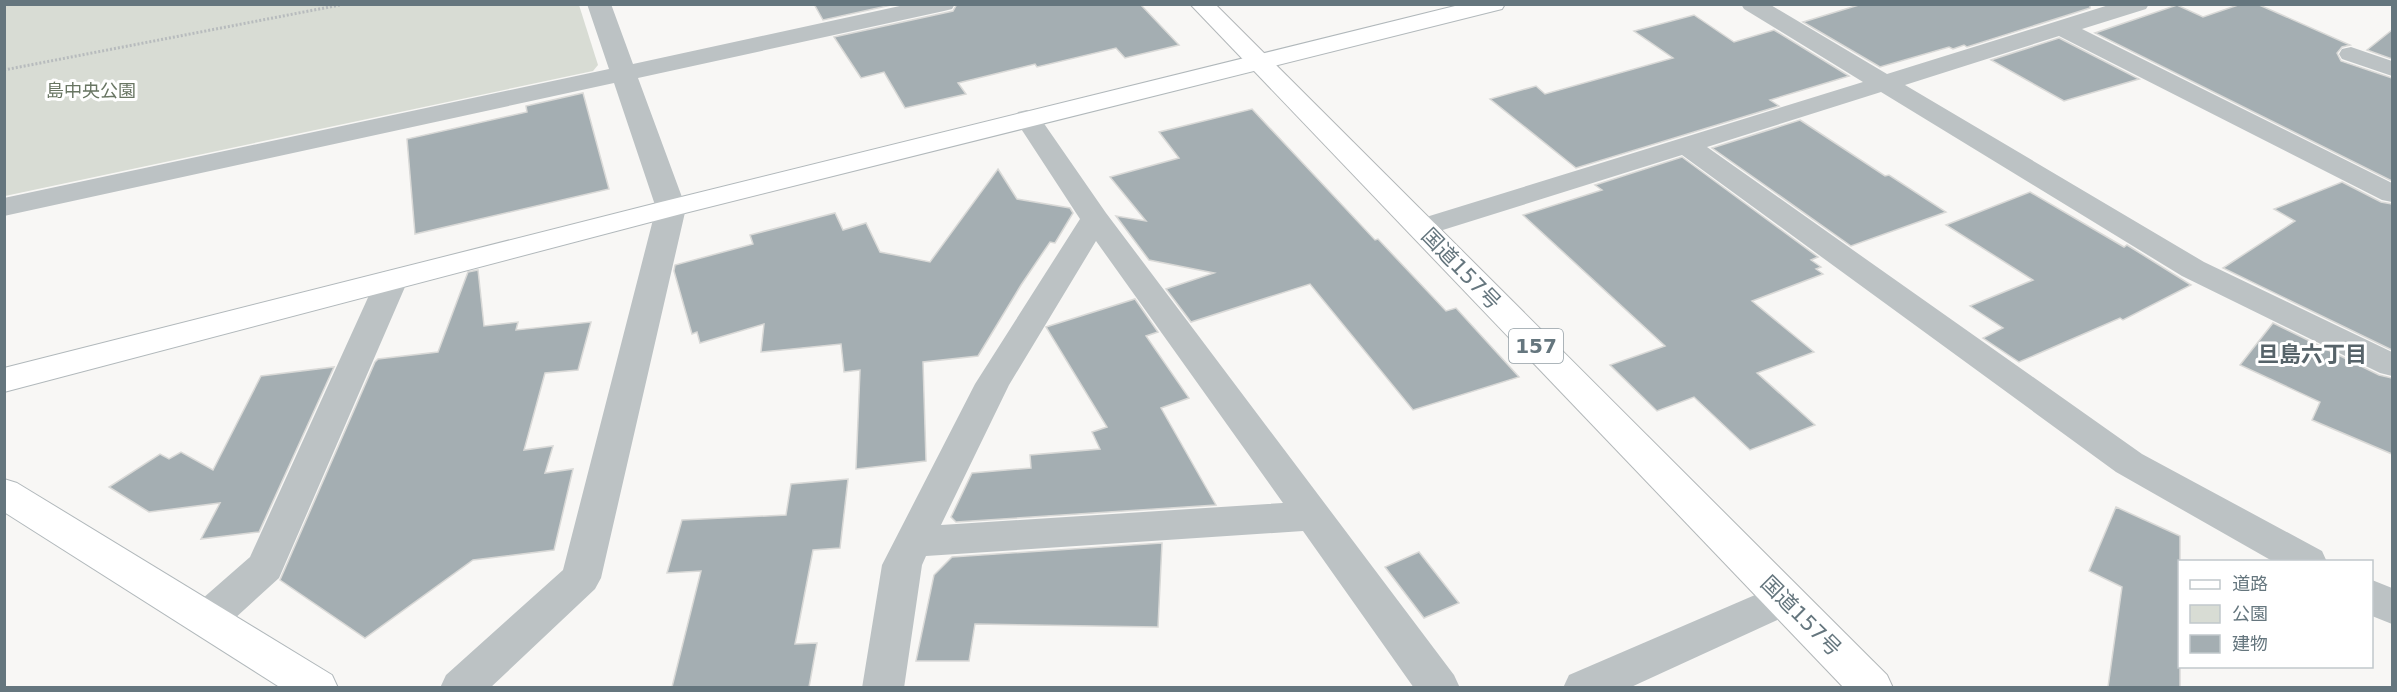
<svg xmlns="http://www.w3.org/2000/svg" width="2397" height="692" font-family="'DejaVu Sans','Noto Sans JP',sans-serif">
<rect width="100%" height="100%" fill="#f8f7f5"/>
<polygon fill="#d8dcd4" points="4,5 579,5 598,65 593,71 5,196"/>
<g fill="#a4aeb2" stroke="#d9d9d7" stroke-width="1.5">
<polygon points="814,4 896,4 823,20"/>
<polygon points="957,4 1140,4 1179,45 1125,58 1116,48 1037,67 1035,64 958,83 966,94 905,108 884,72 861,78 834,37 953,11"/>
<polygon points="1862,4 2090,4 2090,8 1967,47 1964,45 1953,49 1949,47 1880,67 1803,22"/>
<polygon points="2241,4 2257,4 2350,45 2342,47 2337,53 2341,61 2392,78 2392,181 2095,33 2177,5 2203,17"/>
<polygon points="1694,15 1734,42 1774,30 1849,76 1770,100 1779,106 1576,168 1490,99 1536,86 1545,94 1673,58 1634,31"/>
<polygon points="2392,30 2392,59 2367,50"/>
<polygon points="2059,38 2139,79 2064,101 1991,60"/>
<polygon points="583,93 609,189 415,234 407,139 527,112 526,106"/>
<polygon points="1252,109 1375,240 1378,239 1446,311 1456,308 1519,377 1413,410 1310,284 1191,322 1166,289 1214,273 1149,260 1116,216 1146,221 1110,177 1179,158 1159,132"/>
<polygon points="1800,120 1885,176 1889,175 1946,212 1851,246 1712,148"/>
<polygon points="1682,157 1818,257 1811,260 1821,267 1816,269 1823,274 1752,301 1814,352 1757,373 1815,425 1750,450 1694,397 1657,411 1610,365 1665,346 1523,215 1602,190 1595,185"/>
<polygon points="998,169 1017,199 1070,208 1073,213 1055,243 1050,242 1021,285 978,356 923,362 926,461 856,469 860,370 844,372 841,344 761,352 764,324 700,343 697,332 692,334 674,271 675,265 753,244 750,235 835,213 843,230 866,223 880,252 930,262"/>
<polygon points="2342,182 2381,202 2392,204 2392,350 2223,268 2295,221 2274,209"/>
<polygon points="2030,192 2124,247 2127,245 2191,285 2123,320 2120,318 2019,362 1983,338 2003,328 1970,306 2033,280 1946,225"/>
<polygon points="478,270 484,326 518,322 516,330 591,322 578,370 545,373 524,450 553,446 545,473 573,469 554,550 473,560 365,638 280,580 375,362 378,359 438,352 468,272"/>
<polygon points="1135,299 1158,332 1146,336 1189,398 1161,408 1216,505 956,522 951,517 972,473 1031,468 1030,455 1100,449 1092,432 1107,427 1046,327"/>
<polygon points="2273,323 2379,375 2392,378 2392,454 2312,420 2320,402 2240,365"/>
<polygon points="334,367 259,532 201,539 220,503 149,512 109,487 160,454 169,459 181,452 213,470 261,376"/>
<polygon points="848,479 840,548 813,550 795,644 817,643 809,687 672,687 701,571 667,573 682,520 786,515 791,484"/>
<polygon points="2116,507 2180,536 2180,687 2108,687 2122,587 2089,571"/>
<polygon points="1162,543 1158,627 975,624 969,661 916,661 934,575 952,557"/>
<polygon points="1419,552 1459,603 1424,618 1385,567"/>
</g>
<g fill="none" stroke-linecap="round" stroke-linejoin="round">
<defs>
<g id="secondary">
<polygon points="1463,4 1505,4 1502,9 681,214 4,392 4,368 661,202"/>
<polygon points="4,479 17,483 332,675 338,688 281,688 4,512"/>
</g>
<polygon id="highway" points="1190,4 1215,4 1887,675 1893,688 1844,688"/>
</defs>
<use href="#secondary" stroke="#b1b8bb" stroke-width="2"/>
<use href="#highway" stroke="#b2b7b9" stroke-width="2"/>
<polyline stroke="#b7bbbd" stroke-width="3" stroke-dasharray="2 2" stroke-linecap="butt" points="4,70 345,4"/>
<g fill="#bcc2c4" fill-rule="evenodd">
<polygon points="587,4 611,4 633,64 909,4 955,4 952,9 944,11 638,78 686,208 601,578 595,589 490,688 440,688 446,675 563,570 656,208 614,83 4,216 4,198 609,69"/>
<polygon points="1741,4 1769,4 1887,74 2112,4 2149,4 2146,9 2082,29 2392,183 2392,202 2382,200 2059,36 1905,85 2204,262 2392,352 2392,376 2380,373 2182,276 1881,92 1707,147 2142,454 2322,551 2327,562 2274,562 2116,472 1682,155 1430,234 1420,237 1410,234 1405,228 1410,222 1863,82 1744,9"/>
<polygon points="2351,47 2392,61 2392,76 2342,59 2339,54 2342,49"/>
<path d="M1027,110L1036,112L1106,213L1454,675L1460,688H1414L1303,531L926,556L922,565L904,688H862L882,565L975,384L1080,219L1014,118L1018,112ZM1096,241L1283,503L941,525L1009,385Z"/>
<polygon points="392,270 403,273 408,280 279,578 222,630 208,635 194,630 188,618 194,606 250,557 376,280 381,273"/>
<polygon points="2372,580 2392,588 2392,624 2372,616"/>
<polygon points="1783,583 1797,587 1803,599 1797,611 1629,688 1563,688 1569,675"/>
</g>
<use href="#secondary" fill="#fff" fill-rule="evenodd"/>
<use href="#highway" fill="#fff" fill-rule="evenodd"/>
</g>
<g text-anchor="middle" dominant-baseline="central" stroke-width="6" stroke-linejoin="round" paint-order="stroke">
<g font-size="18" fill="#697663" stroke="#fff">
<text x="91" y="90">島中央公園</text>
</g>
<rect fill="#fff" stroke="#939fa5" stroke-width="1.5" x="1509" y="329" width="54" height="34" rx="4.5"/>
<g font-size="20" font-weight="bold" fill="#65767e">
<text x="1536" y="346">157</text>
</g>
<g font-size="21" fill="#65767e" stroke="#fff">
<text transform="translate(1461 269) rotate(46)">国道157号</text>
<text transform="translate(1801 616) rotate(45)">国道157号</text>
</g>
<g font-size="22" font-weight="bold" fill="#566369" stroke="#fff">
<text x="2312" y="354">旦島六丁目</text>
</g>
</g>
<rect width="2397" height="692" fill="none" stroke="#65767e" stroke-width="12"/>
<rect x="2178" y="560" width="195" height="108" fill="#ffffff" stroke="#c1c8cb" stroke-width="1.5"/>
<rect x="2190" y="580" width="30" height="9" fill="#ffffff" stroke="#c1c8cb" stroke-width="1.5"/>
<text x="2232" y="590" font-size="18" fill="#65767e">道路</text>
<rect x="2190" y="605" width="30" height="18" fill="#d8dcd4" stroke="#c1c8cb" stroke-width="1.5"/>
<text x="2232" y="620" font-size="18" fill="#65767e">公園</text>
<rect x="2190" y="635" width="30" height="18" fill="#a4aeb2" stroke="#c1c8cb" stroke-width="1.5"/>
<text x="2232" y="650" font-size="18" fill="#65767e">建物</text>
</svg>
